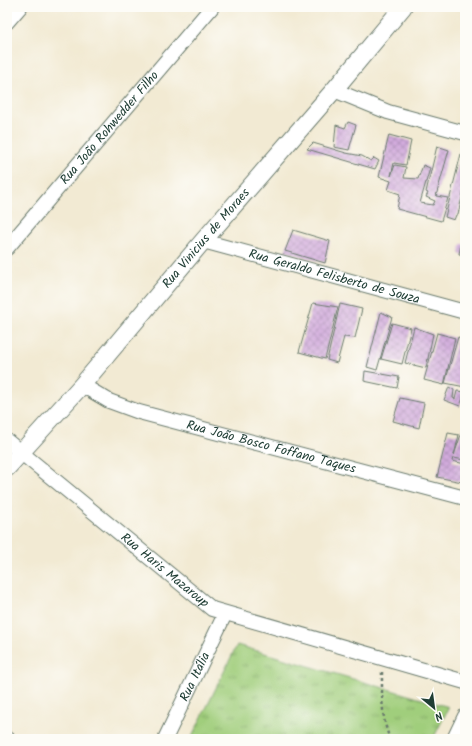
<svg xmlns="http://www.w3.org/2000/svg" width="472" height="746" font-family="Kalam,sans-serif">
<defs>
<pattern id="park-tufts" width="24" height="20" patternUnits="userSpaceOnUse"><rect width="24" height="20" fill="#a0ce7c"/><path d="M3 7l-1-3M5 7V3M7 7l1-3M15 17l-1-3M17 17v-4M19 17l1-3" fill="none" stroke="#82a866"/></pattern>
<pattern id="building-cross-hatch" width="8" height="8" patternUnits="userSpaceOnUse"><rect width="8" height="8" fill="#d1aadc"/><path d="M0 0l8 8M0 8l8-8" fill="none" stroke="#a98cb3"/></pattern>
</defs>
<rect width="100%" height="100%" fill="#fdfcf7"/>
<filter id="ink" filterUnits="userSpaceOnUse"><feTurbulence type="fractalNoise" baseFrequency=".025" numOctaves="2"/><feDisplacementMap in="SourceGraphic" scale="8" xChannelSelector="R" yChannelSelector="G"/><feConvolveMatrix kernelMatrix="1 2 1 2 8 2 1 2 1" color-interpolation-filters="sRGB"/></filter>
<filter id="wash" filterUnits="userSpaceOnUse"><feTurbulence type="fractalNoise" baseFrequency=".012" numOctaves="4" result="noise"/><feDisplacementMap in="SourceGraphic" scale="16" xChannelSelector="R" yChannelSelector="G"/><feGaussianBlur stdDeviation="0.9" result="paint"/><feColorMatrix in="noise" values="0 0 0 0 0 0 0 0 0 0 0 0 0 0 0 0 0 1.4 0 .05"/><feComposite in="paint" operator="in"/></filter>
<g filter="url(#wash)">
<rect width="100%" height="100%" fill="#f2ead3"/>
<polygon fill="url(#park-tufts)" stroke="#608658" points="237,645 449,707 433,739 191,739"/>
<g id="blocks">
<g fill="url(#building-cross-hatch)">
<polygon points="348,122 356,125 349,150 334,147 336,125 345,128"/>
<polygon points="389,135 411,141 406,165 394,163 391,176 395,165 406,167 404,178 418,179 423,165 430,168 420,203 433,205 435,201 426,197 428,193 426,192 437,146 449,150 436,196 448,198 441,221 397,209 400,194 388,190 391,181 379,177"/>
<polygon points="313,143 346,153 362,156 371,161 374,158 379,161 375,169 307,149"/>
<polygon points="461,154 465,155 465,185 458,214 456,215 454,220 445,217"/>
<polygon points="293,230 330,241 325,263 285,251"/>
<polygon points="461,244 465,244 465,255 459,254"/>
<polygon points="313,303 338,307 325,359 299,352"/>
<polygon points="340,304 362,309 355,338 344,337 337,363 327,360"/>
<polygon points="381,312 392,317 377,370 367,367"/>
<polygon points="392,323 411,328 402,364 381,359"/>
<polygon points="414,327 433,334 426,368 405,363"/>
<polygon points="437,333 455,338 444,385 424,380"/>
<polygon points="458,337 465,339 465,387 445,383"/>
<polygon points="365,371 399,377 397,388 364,381"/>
<polygon points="449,387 454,390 453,398 455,399 457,391 465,392 460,406 444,400"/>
<polygon points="400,398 424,403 419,428 393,421"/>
<polygon points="465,423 465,460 453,458 452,461 465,464 462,482 437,477 448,433 459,435 454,455"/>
</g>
</g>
</g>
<g filter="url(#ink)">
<use href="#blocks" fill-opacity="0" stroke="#697a6c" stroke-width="1"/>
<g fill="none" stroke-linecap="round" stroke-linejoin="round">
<defs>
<g id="minor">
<polyline points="7,22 20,7"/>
<polyline points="334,90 388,112 465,133"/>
<path id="s1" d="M203,241L465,312"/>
<path id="s2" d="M7,248L212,7"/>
<path id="s3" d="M82,385L109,401L139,412L465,498"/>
<path id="s4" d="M7,441L212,609L465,682"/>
<polyline points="7,739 8,739"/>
<path id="s5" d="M165,739L225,614"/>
<polyline points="454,739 465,716"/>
</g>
<g id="tertiary">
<path id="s6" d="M7,468L82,385L203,241L334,90L403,7"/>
</g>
</defs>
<use href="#minor" stroke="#697a6c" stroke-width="16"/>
<use href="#tertiary" stroke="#697a6c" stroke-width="19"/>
<path stroke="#697a6c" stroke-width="2.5" stroke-dasharray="3 3" stroke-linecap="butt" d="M382,672C382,695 381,717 390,739"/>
<use href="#minor" stroke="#fff" stroke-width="14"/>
<use href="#tertiary" stroke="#fff" stroke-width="17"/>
</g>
</g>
<g text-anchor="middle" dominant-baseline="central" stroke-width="3" stroke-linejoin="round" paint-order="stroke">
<g font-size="13" fill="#1f3d34" stroke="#fdfcf7">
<text stroke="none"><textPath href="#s2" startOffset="158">Rua João Rohwedder Filho</textPath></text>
<text stroke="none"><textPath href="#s6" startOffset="304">Rua Vinicius de Moraes</textPath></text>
<text stroke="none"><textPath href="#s1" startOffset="136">Rua Geraldo Felisberto de Souza</textPath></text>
<text stroke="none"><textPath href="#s3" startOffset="200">Rua João Bosco Foffano Taques</textPath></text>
<text stroke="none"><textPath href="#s4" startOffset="204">Rua Haris Mazaroup</textPath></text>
<text stroke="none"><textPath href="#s5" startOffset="69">Rua Itália</textPath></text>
</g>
</g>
<rect width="472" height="746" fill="none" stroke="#fdfcf7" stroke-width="24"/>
<g transform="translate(434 708) rotate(151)" stroke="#fdfcf7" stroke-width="3" paint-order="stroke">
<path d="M0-3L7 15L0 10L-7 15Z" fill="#1f3d34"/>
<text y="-6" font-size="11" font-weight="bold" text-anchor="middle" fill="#1f3d34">N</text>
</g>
</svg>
